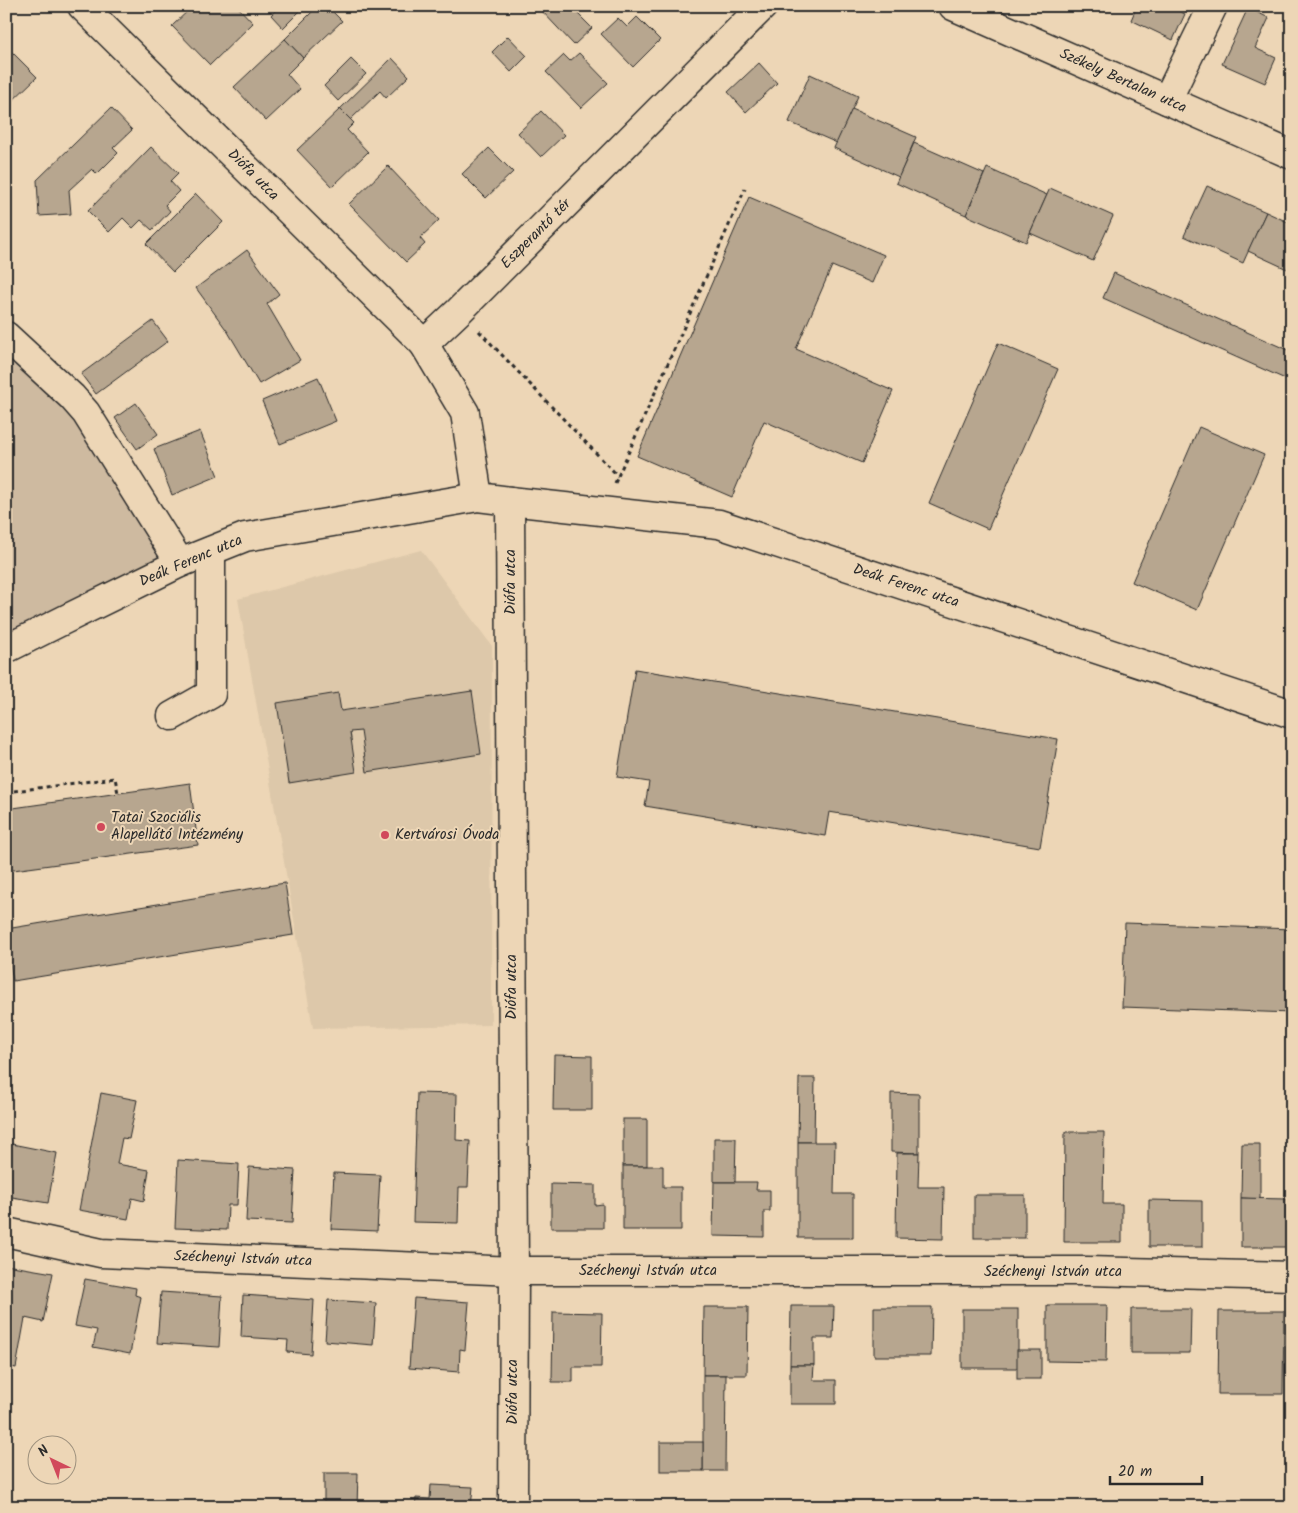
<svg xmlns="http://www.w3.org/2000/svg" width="1298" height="1513" font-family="Kalam,sans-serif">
<rect width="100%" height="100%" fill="#edd6b6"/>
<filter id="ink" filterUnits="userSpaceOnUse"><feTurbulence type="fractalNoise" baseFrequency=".02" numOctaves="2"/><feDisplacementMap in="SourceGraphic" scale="10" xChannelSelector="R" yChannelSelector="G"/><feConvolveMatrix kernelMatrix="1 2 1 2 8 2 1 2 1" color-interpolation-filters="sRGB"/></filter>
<g filter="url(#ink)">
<polygon fill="#ddc8aa" points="421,550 492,646 491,1025 313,1028 238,599"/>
<polygon fill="#cebaa0" stroke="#7c7266" points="6,336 72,397 180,563 6,649"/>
<g fill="#b7a68f" stroke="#2b2b2b">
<polygon points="193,6 237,6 253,23 210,65 172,26"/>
<polygon points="280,6 305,6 283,28 271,15"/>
<polygon points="318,6 327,6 342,21 303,58 285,39"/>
<polygon points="543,6 570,6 592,28 574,45 540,9"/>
<polygon points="1137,6 1169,6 1185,14 1173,40 1131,20"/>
<polygon points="1279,6 1292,6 1292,12"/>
<polygon points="1248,8 1269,18 1255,48 1276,58 1265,83 1222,64"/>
<polygon points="637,17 660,40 633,67 601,34 618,18 627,27"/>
<polygon points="508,36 527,56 511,72 492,52"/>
<polygon points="285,39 303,58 287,74 300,89 266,121 234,87"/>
<polygon points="6,46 37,77 6,107"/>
<polygon points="579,53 608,83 581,108 546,72 564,55 570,61"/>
<polygon points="392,58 409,76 386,98 380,91 350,120 340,109"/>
<polygon points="351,59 366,74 338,101 324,86"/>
<polygon points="759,63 777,83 746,112 728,92"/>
<polygon points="810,74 858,96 837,143 789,122"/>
<polygon points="111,108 132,130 113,148 118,153 97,174 92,169 69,190 71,214 39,216 37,180"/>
<polygon points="340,109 354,123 347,130 368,152 332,187 297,150"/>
<polygon points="852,109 916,137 899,177 834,148"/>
<polygon points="541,111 564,135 541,157 518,133"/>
<polygon points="914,143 984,174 966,215 896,183"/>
<polygon points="151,147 178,173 170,181 179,191 165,205 170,211 152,230 141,220 133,228 123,218 109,232 88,211"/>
<polygon points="489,148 513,172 486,198 462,174"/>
<polygon points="388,166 439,220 420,238 425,244 406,262 349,204"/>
<polygon points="987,168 1047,195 1026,242 966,215"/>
<polygon points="1207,186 1266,212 1243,263 1184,236"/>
<polygon points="1050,188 1113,216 1093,261 1030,233"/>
<polygon points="196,194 223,222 173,272 146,244"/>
<polygon points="749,197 884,255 872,283 832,266 796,349 893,391 862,463 764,421 732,497 637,456"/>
<polygon points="1266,212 1292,224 1292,258 1287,269 1248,251"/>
<polygon points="247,250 279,294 267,304 300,360 259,384 228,332 196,288"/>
<polygon points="1114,273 1292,352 1292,382 1103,298"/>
<polygon points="153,321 168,341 96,394 81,374"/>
<polygon points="998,343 1058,369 988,529 929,503"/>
<polygon points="318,377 336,421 280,444 262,401"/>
<polygon points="136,403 158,434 137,449 115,418"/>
<polygon points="1199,427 1264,455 1197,610 1132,582"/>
<polygon points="200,431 218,476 172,495 154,449"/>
<polygon points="635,669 1058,739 1040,847 829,812 825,836 645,806 649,782 617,777"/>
<polygon points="472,691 481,754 367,772 361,731 350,732 356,772 289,783 277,703 338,693 341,711"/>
<polygon points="190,783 198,845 6,871 6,809"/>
<polygon points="285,883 293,935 13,981 6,939 6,929"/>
<polygon points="1125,923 1292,929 1292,1013 1122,1007"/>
<polygon points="554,1055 592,1056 592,1110 553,1110"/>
<polygon points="799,1078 815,1078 814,1142 798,1142"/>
<polygon points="101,1093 137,1100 129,1139 122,1138 117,1164 149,1170 144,1201 132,1198 128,1219 79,1210"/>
<polygon points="417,1093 457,1094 456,1140 470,1141 468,1187 459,1187 458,1223 413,1222"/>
<polygon points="891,1093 919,1094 919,1153 891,1152"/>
<rect x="623" y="1119" width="24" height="47"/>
<polygon points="1065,1132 1104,1132 1103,1204 1122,1204 1122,1242 1064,1242"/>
<polygon points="714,1138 736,1138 735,1182 714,1182"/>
<polygon points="798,1142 835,1142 834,1194 853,1194 853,1238 798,1238"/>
<polygon points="7,1143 57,1153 48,1203 6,1196"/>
<polygon points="1242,1144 1260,1144 1260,1199 1241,1198"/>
<polygon points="897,1153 919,1153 918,1187 944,1187 943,1239 896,1238"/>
<polygon points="178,1160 239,1164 237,1205 228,1205 227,1230 175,1228"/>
<polygon points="623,1166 663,1166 663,1187 681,1187 681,1230 623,1230"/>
<polygon points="249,1167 295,1170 292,1223 246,1221"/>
<polygon points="334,1173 380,1175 377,1231 331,1229"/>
<polygon points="714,1182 757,1182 756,1190 770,1190 770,1211 764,1211 764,1237 713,1236"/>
<polygon points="551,1184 595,1185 595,1205 603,1204 603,1228 551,1228"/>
<rect x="974" y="1195" width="51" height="43"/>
<polygon points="1241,1198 1286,1199 1286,1247 1241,1247"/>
<polygon points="1149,1200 1202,1201 1202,1247 1149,1247"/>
<polygon points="6,1265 53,1273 43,1322 25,1318 16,1368 6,1366"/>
<polygon points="85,1279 136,1288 135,1295 141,1297 130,1354 93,1347 97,1330 75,1326"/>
<polygon points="161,1292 222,1296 219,1347 157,1343"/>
<polygon points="243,1295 314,1300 311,1354 287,1352 288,1340 241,1337"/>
<polygon points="414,1298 469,1302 465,1350 460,1349 459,1372 409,1368"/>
<polygon points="328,1300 376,1303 373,1345 325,1341"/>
<polygon points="1047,1305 1107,1305 1106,1362 1047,1361"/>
<polygon points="791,1306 834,1306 833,1338 814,1338 814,1365 790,1365"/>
<polygon points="704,1307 748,1307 747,1375 703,1375"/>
<polygon points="874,1307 932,1307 931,1356 874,1356"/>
<rect x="962" y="1309" width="56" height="59"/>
<polygon points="1131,1309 1191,1309 1190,1353 1131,1353"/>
<polygon points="1219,1311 1284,1311 1283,1394 1218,1394"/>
<polygon points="553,1312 602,1313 601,1367 573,1367 573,1382 552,1382"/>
<rect x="1017" y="1350" width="24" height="29"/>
<polygon points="790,1365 814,1365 813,1380 836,1380 836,1404 790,1404"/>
<polygon points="703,1375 726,1375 725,1471 703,1471"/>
<rect x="660" y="1442" width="43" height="29"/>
<polygon points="324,1473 358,1473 357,1507 324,1507"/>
<polygon points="431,1485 473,1487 471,1507 415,1507 416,1498 430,1499"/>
</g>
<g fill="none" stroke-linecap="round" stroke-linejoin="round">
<defs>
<g id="minor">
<polyline points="82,6 330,251 424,344"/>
<polyline points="953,6 1292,155"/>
<polyline points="1167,100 1213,6"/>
<polyline points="6,336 72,397 86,413 180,563"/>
<polyline points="478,497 465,413 424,344 459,311 763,6"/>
<polyline points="510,501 719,524 1292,714"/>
<polyline points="6,649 64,620 180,563 245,537 478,497 510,501 514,1271 513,1507"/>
<polyline points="172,716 211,694 211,551"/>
<polyline points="6,1232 101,1253 514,1271 1087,1271 1292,1276"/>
</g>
</defs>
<use href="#minor" stroke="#2b2b2b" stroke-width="31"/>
<g stroke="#2b2b2b" stroke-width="3" stroke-dasharray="4 4" stroke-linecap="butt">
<polyline points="479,331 618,476"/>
<polyline points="615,483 745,189"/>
<polyline points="6,792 115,778 118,793"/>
</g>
<use href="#minor" stroke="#edd6b6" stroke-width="28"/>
</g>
</g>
<g fill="#d1495b" stroke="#edd6b6" stroke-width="2">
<circle cx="101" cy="827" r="5"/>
<circle cx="385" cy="835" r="5"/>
</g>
<g text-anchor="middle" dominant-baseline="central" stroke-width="4" stroke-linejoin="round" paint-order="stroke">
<g font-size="15" fill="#2b2b2b" stroke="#edd6b6">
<text transform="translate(1123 81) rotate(24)">Székely Bertalan utca</text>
<text transform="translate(253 175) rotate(45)">Diófa utca</text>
<text transform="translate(536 234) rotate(-45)">Eszperantó tér</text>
<text transform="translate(191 561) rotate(-23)">Deák Ferenc utca</text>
<text transform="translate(511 582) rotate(-90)">Diófa utca</text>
<text transform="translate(906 586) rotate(18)">Deák Ferenc utca</text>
<text transform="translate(512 987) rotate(-90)">Diófa utca</text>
<text transform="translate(243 1259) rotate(2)">Széchenyi István utca</text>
<text x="648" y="1271">Széchenyi István utca</text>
<text x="1053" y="1272">Széchenyi István utca</text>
<text transform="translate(513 1392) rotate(-90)">Diófa utca</text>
</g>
<g font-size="15" fill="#2b2b2b" stroke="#edd6b6" text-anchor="start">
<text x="111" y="818">Tatai Szociális<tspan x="111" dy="17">Alapellátó Intézmény</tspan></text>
<text x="395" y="835">Kertvárosi Óvoda</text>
</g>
</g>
<rect width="1298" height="1513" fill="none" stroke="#edd6b6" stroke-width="25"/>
<rect x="12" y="12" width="1273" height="1488" fill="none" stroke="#2b2b2b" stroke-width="2" filter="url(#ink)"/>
<g transform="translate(52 1460) rotate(317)"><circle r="24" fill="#edd6b6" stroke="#9f927e"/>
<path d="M0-4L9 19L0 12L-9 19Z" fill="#d1495b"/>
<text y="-8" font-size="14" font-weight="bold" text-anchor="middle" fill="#2b2b2b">N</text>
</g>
<path d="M1110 1476v8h92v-8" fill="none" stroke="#2b2b2b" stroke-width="2.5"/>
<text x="1118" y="1476" font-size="15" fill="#2b2b2b" stroke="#edd6b6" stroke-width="4" paint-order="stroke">20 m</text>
</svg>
